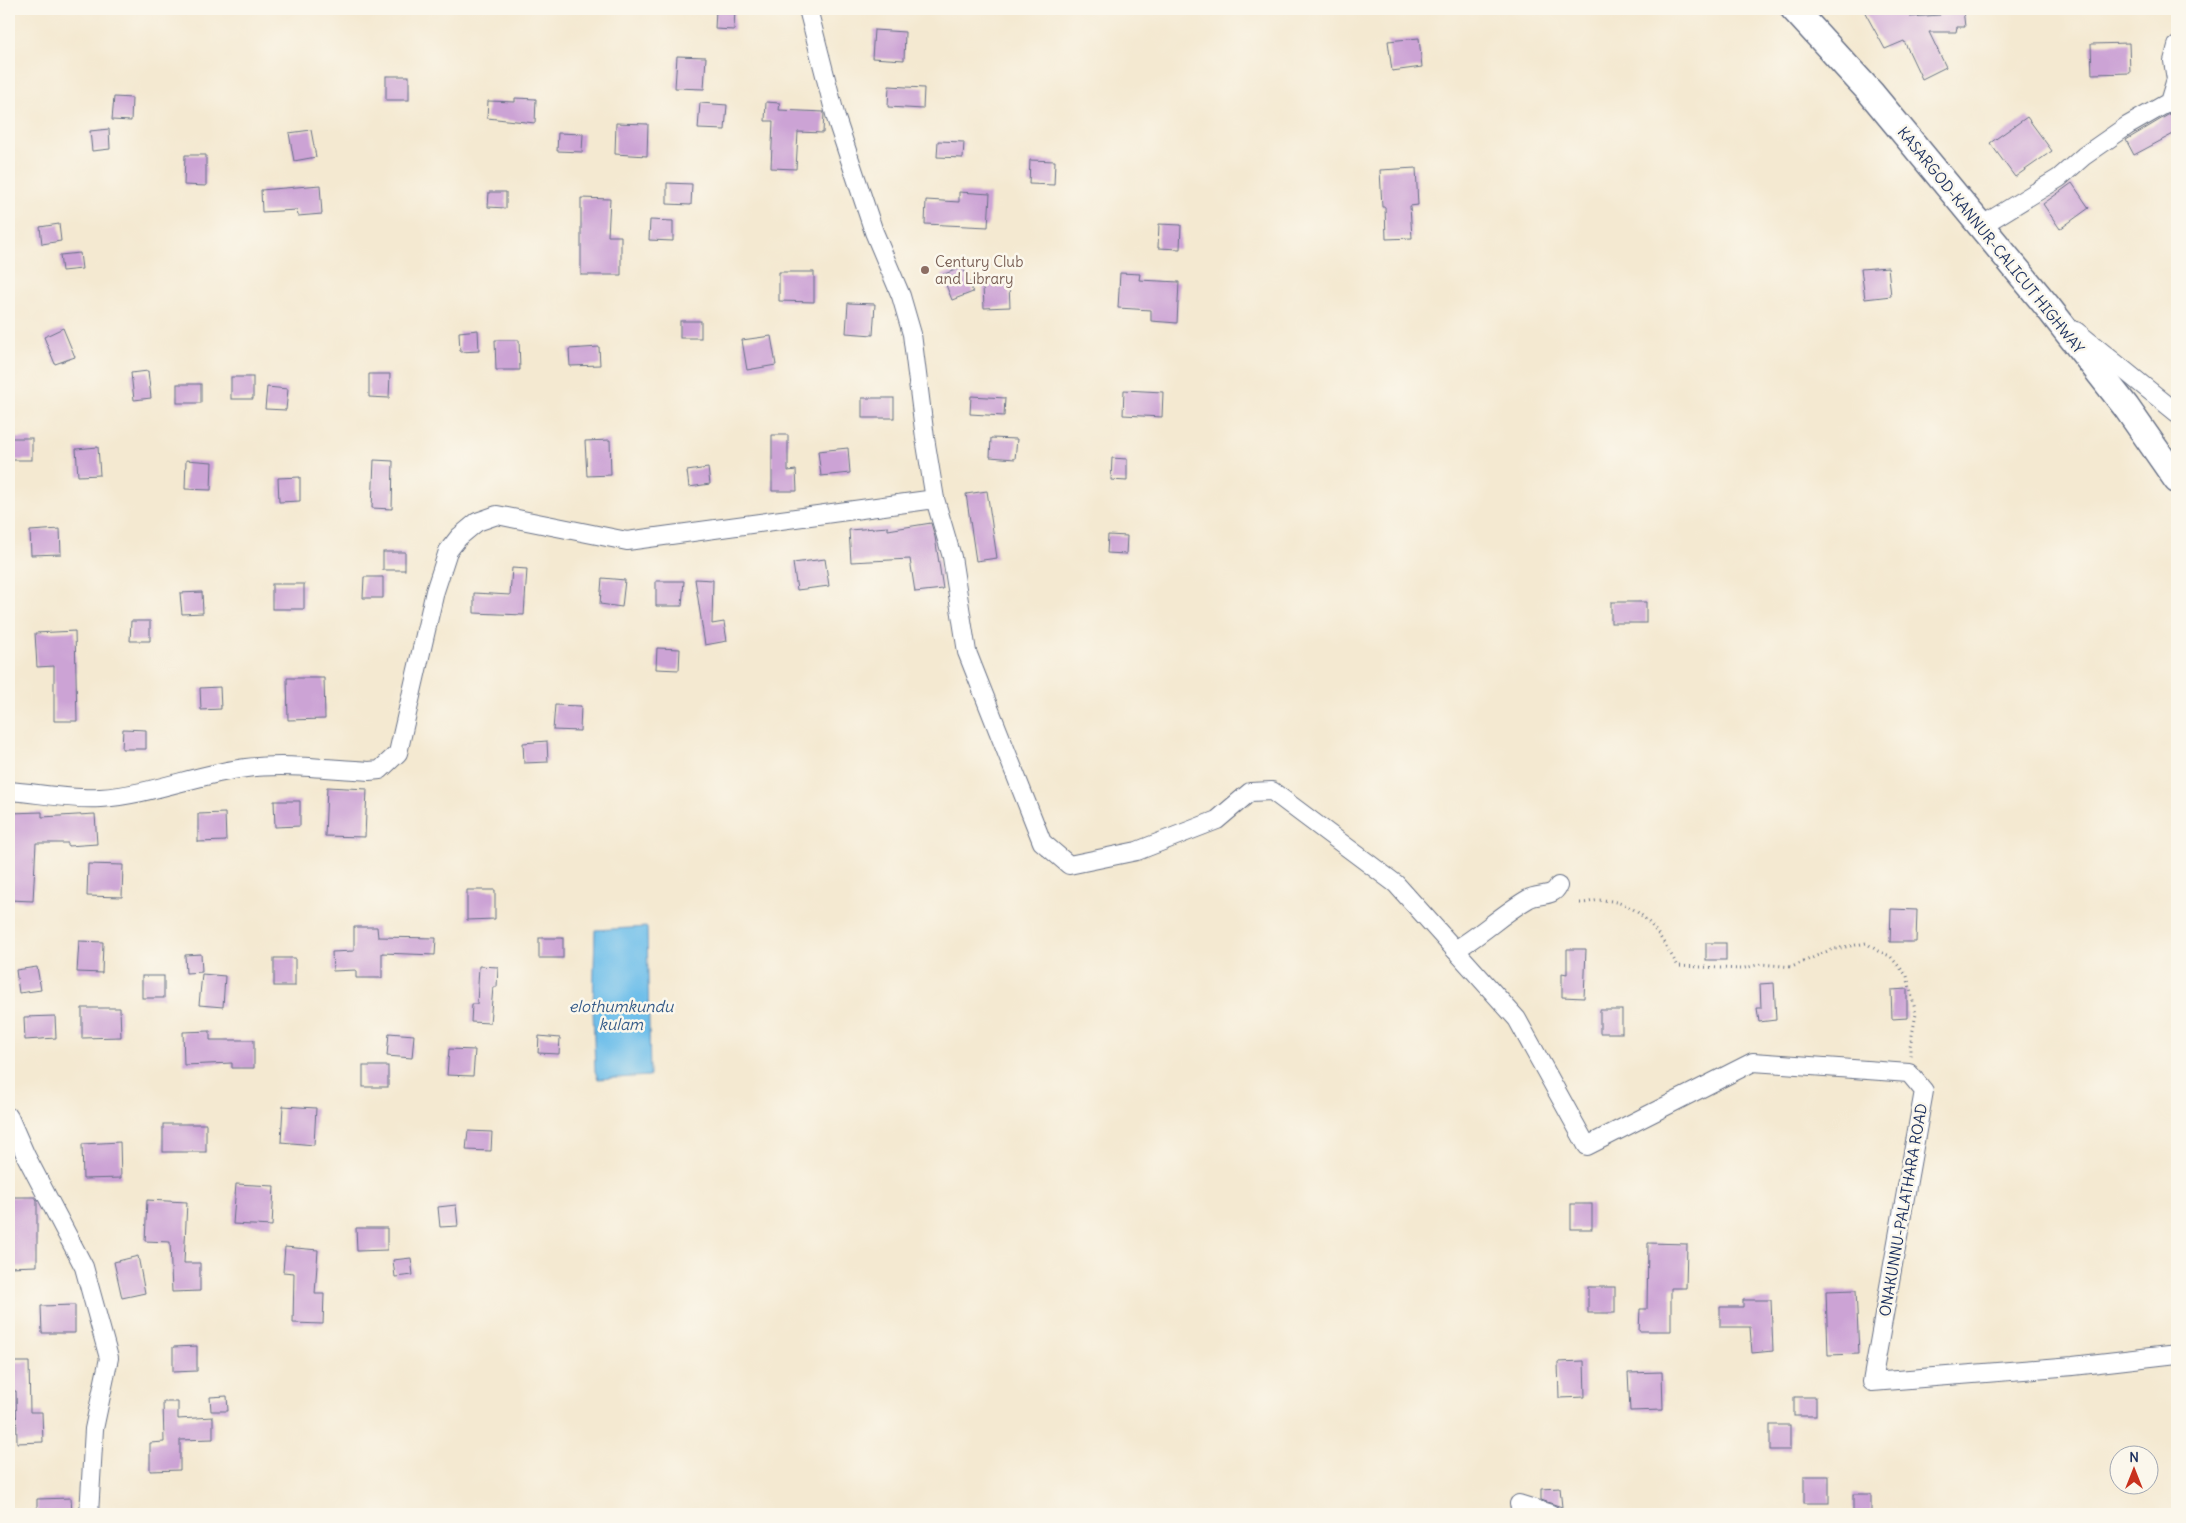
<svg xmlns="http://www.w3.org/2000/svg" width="2186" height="1523" font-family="Delius,sans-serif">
<rect width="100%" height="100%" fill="#fbf7ec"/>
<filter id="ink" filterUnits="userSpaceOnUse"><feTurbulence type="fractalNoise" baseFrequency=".02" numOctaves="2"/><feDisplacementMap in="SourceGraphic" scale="10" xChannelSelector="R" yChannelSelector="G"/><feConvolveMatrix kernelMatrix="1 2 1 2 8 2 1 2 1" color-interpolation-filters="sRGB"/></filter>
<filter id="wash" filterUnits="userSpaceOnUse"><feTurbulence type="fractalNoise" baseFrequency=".0096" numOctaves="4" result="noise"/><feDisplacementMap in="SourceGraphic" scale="20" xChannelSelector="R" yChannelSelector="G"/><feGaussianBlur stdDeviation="1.12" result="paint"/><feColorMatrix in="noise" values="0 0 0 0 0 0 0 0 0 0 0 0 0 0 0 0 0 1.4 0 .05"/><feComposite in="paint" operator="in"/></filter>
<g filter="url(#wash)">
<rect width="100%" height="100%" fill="#f4e9d1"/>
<polygon fill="#6fbfea" stroke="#4577a4" points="647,927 650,1076 598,1079 595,1071 593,1009 595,930"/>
<g id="blocks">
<g fill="#cca3d5">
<polygon points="716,9 735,9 734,30 715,29"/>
<polygon points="1863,9 1906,9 1910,17 1940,15 1940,9 1963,9 1965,27 1957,27 1956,32 1929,32 1946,67 1922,79 1904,41 1885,49"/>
<polygon points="874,30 905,32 904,60 872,58"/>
<polygon points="1419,38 1422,67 1392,71 1388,41"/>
<polygon points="2129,43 2130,73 2092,74 2091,44"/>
<polygon points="677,56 706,57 704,89 675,88"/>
<rect x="386" y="76" width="23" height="24"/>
<polygon points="889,86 924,88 923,109 888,107"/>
<polygon points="114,97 132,98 131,121 112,120"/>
<polygon points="515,98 536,99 535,123 487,118 488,101 515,102"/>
<polygon points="766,102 780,103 779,110 824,112 823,133 798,132 796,169 771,168 773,121 765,121"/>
<polygon points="700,103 727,105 725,130 698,129"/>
<polygon points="2173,112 2177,120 2177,132 2134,155 2126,140"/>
<polygon points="2027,117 2052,151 2015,177 1990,143"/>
<polygon points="616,123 648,124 647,156 615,154"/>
<polygon points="109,129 110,149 92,151 90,131"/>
<polygon points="311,130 316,157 294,161 289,133"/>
<polygon points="558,133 583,134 582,152 557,151"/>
<polygon points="938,141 964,142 963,158 937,157"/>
<polygon points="185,155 206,155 206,186 184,185"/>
<polygon points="1030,160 1055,161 1054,185 1029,184"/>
<polygon points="1416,168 1418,205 1410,206 1412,238 1386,239 1385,207 1382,207 1380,170"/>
<polygon points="667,183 692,184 691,205 667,204"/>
<polygon points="2072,183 2089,208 2060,229 2043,204"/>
<polygon points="320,185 322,214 298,216 297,210 262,212 261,190"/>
<polygon points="489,192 506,192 506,208 488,207"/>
<polygon points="959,192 990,194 988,227 925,224 926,200 959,202"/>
<polygon points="581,198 610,199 608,236 621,236 621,275 581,275"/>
<polygon points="650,220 673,221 673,241 649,240"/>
<polygon points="59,224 61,241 42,244 40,227"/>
<polygon points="1159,224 1181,225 1180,249 1158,248"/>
<polygon points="80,253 82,269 62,271 60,255"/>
<polygon points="963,267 973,292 952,300 942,275"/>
<polygon points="1888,267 1891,296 1865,299 1861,269"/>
<polygon points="779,272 814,272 814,302 779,301"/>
<polygon points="1120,273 1140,274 1139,280 1179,282 1177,323 1151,321 1151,310 1118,308"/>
<polygon points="983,285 1009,285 1010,307 984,308"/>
<polygon points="848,303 875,304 873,335 846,333"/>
<rect x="680" y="321" width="21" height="17"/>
<polygon points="63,328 75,357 55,364 44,337"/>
<polygon points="478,330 479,351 460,352 459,332"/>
<polygon points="771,336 776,365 747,370 742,340"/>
<polygon points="495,340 519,340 520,370 496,370"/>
<polygon points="599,347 600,365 570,366 569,349"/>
<polygon points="148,371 151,398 134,400 131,373"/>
<polygon points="369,374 390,374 389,398 369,397"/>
<rect x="231" y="377" width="22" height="22"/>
<rect x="177" y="384" width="24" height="19"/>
<polygon points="267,387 288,389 286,410 265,409"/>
<polygon points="1124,390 1163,392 1162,417 1123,415"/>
<polygon points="971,396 1005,398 1004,416 970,414"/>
<rect x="862" y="398" width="32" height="20"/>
<polygon points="772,435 788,435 788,471 796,470 797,491 772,491"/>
<rect x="10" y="438" width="22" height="22"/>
<polygon points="991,438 1017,439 1015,459 990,457"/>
<polygon points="610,440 611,475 587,476 585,441"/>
<polygon points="98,447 100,475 78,476 76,449"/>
<polygon points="848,448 850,473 821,476 818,451"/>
<polygon points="1112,458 1127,459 1127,481 1111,480"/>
<polygon points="186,460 212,462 211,490 185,489"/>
<polygon points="374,460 393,461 392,509 372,508"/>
<polygon points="708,468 710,484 689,487 687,471"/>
<polygon points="300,477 300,501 279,502 278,478"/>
<polygon points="987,491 997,558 976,561 966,494"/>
<polygon points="931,523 935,537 943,589 915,592 910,559 851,562 849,530 888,527 888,530"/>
<polygon points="60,529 61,554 31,555 30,531"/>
<polygon points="1108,535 1127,536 1126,554 1107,553"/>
<rect x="383" y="552" width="22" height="18"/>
<polygon points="825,559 829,586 797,590 793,563"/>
<polygon points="512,568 527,569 524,615 474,613 474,593 510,595"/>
<polygon points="364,577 383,577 383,598 363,598"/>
<polygon points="602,578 625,580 622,607 600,604"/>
<polygon points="695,579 713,580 712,624 724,622 727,641 705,645"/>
<polygon points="656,581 684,581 682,606 656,606"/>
<rect x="272" y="584" width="32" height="25"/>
<polygon points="202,592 203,613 182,614 180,593"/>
<rect x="1611" y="602" width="35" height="21"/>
<polygon points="131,621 150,621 150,641 130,641"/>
<polygon points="75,631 77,721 54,721 54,666 37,667 35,633"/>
<polygon points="657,648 680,649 679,670 656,669"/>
<polygon points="287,678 324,678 325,719 288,720"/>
<polygon points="220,687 221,709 201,710 200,688"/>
<polygon points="555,705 581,706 580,731 553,730"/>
<polygon points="123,729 146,730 146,749 122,749"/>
<polygon points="547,741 548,762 524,763 523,743"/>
<polygon points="327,787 367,789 365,837 325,836"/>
<polygon points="274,801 300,801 300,826 275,827"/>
<polygon points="42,812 42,817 95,814 97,844 68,846 68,843 36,843 33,901 9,900 9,813"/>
<polygon points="225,813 226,841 198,842 198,814"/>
<polygon points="88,864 123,865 122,897 87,896"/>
<polygon points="467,890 495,890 495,919 467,920"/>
<polygon points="1891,909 1917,910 1916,942 1890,942"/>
<polygon points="354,927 377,927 378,937 436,938 435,955 382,953 382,978 356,978 356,970 333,971 332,952 354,951"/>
<rect x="539" y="938" width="24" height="20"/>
<polygon points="79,941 103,942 102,973 77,972"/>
<rect x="1706" y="943" width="20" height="17"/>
<polygon points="1567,949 1586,949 1584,998 1562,997 1562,973 1567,974"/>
<polygon points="201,954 202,972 186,973 185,955"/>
<rect x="274" y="958" width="21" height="28"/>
<polygon points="479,966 498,967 497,987 493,987 490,1023 471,1022 472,1004 477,1004"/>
<polygon points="37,967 41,990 19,993 16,970"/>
<polygon points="202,974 225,976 223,1007 199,1005"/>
<rect x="142" y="976" width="22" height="22"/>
<polygon points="1774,983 1776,1020 1759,1022 1757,1008 1761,1008 1760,984"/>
<polygon points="1907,989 1907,1018 1892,1019 1891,990"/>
<polygon points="82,1008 120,1008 121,1037 82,1038"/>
<rect x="1600" y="1010" width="22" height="23"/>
<polygon points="55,1016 56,1038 25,1040 24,1017"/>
<polygon points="210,1031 210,1040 254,1040 254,1068 232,1068 232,1063 184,1065 183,1032"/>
<polygon points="389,1033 414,1035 412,1058 387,1056"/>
<polygon points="539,1036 560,1038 559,1054 538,1053"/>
<polygon points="449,1049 475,1050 473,1076 447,1075"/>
<rect x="363" y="1066" width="25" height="21"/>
<polygon points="283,1106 316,1108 314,1145 281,1142"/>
<rect x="163" y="1124" width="43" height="28"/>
<polygon points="468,1131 492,1132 491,1151 466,1150"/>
<polygon points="120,1142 121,1178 83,1179 82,1144"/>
<polygon points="236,1184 274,1186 272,1226 233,1224"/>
<polygon points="9,1197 35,1197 37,1200 37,1266 9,1267"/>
<polygon points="147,1200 187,1202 184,1263 200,1263 200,1291 172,1292 170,1242 145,1241"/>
<rect x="1571" y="1204" width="21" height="25"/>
<polygon points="456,1205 458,1226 440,1227 438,1207"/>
<polygon points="356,1228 387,1228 387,1250 357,1251"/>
<polygon points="1648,1243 1687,1244 1686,1288 1671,1288 1671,1331 1639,1331 1640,1309 1647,1309"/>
<polygon points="285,1247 318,1250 315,1294 324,1294 323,1324 293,1323 294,1273 283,1272"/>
<polygon points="138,1256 145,1293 122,1298 114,1262"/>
<polygon points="411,1258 413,1275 395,1277 393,1260"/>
<rect x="1588" y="1287" width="27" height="26"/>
<polygon points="1856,1290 1859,1354 1828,1355 1826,1291"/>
<polygon points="1743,1300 1771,1300 1773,1351 1752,1353 1750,1327 1720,1327 1720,1307 1743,1307"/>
<polygon points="75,1305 75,1333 42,1333 41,1306"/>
<polygon points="197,1346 197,1371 173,1372 173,1347"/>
<polygon points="1584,1361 1585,1397 1559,1398 1558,1362"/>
<polygon points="9,1362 29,1362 30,1412 42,1412 43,1442 17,1443 16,1391 9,1391"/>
<polygon points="1662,1372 1663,1410 1630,1411 1628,1373"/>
<polygon points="227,1396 228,1411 211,1411 210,1397"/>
<rect x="1794" y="1397" width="22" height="19"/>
<polygon points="163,1402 178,1402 178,1419 213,1417 213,1439 180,1440 180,1470 150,1471 150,1443 164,1442"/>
<rect x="1770" y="1425" width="20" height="25"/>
<rect x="1804" y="1476" width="25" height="27"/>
<polygon points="1560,1488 1562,1507 1541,1500 1541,1489"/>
<rect x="1853" y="1494" width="18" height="20"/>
<polygon points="71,1498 72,1514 37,1514 37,1499"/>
</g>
</g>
</g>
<g filter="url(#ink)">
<use href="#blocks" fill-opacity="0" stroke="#677086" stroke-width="1"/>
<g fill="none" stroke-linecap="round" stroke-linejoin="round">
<defs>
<g id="minor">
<polyline points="808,9 836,118 874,232 901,296 912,334 925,438 935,499 952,557 967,652 1042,842 1069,865 1137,851 1217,820 1250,792 1272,791 1396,884 1517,1019 1587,1146 1753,1062 1909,1073 1924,1091 1872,1382 2073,1366 2177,1354"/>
<polyline points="1981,226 2059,178 2084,156 2127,126 2169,102 2176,79 2173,61 2177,46"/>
<polyline points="2076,331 2177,413"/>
<path d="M9,791C37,793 72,800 100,798C150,795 197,774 246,768C287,763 328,769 369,771L380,770L398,753L435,591L448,551L459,537L477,522L497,515L627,541L935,499"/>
<path d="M1455,950C1481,935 1502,914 1528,899C1537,893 1553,898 1558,886"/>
<polyline points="9,1117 26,1156 84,1267 109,1358 94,1429 89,1514"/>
<polyline points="1519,1504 1551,1514"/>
</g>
<polyline id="highway" points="1794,9 1871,93 2047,306 2126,407 2177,480"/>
</defs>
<use href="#minor" stroke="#677086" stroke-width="20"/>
<use href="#highway" stroke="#677086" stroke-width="29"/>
<path stroke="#677086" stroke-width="3" stroke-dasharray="1 4" stroke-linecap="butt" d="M1580,903C1588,903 1595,900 1603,900C1645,903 1659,936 1678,966L1741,969L1761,964L1792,967L1830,950L1866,943L1878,951L1890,956L1907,976L1916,1014L1910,1046V1057"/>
<use href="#minor" stroke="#fff" stroke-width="18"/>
<use href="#highway" stroke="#fff" stroke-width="26"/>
</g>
</g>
<circle fill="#8d6e63" stroke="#fbf7ec" stroke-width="2" cx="925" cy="270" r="5"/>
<g text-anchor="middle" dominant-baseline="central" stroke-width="5" stroke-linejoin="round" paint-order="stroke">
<g font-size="15" fill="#1b2f5e" stroke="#fbf7ec">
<text transform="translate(1991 240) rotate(51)">KASARGOD-KANNUR-CALICUT HIGHWAY</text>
<text transform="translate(1903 1210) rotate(-80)">ONAKUNNU-PALATHARA ROAD</text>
</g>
<g font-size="15" fill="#785e54" stroke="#fbf7ec" text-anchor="start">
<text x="935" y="261">Century Club<tspan x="935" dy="17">and Library</tspan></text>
</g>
<g font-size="16" font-style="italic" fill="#345a88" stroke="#fbf7ec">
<text x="621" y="1006">elothumkundu<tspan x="621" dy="18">kulam</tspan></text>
</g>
</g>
<rect width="2186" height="1523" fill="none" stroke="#fbf7ec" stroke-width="30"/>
<g transform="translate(2134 1470)"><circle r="24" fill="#fbf7ec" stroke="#a1a7b3"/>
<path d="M0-4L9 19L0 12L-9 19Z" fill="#c8321e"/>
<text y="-8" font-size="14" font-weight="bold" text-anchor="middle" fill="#1b2f5e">N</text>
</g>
</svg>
